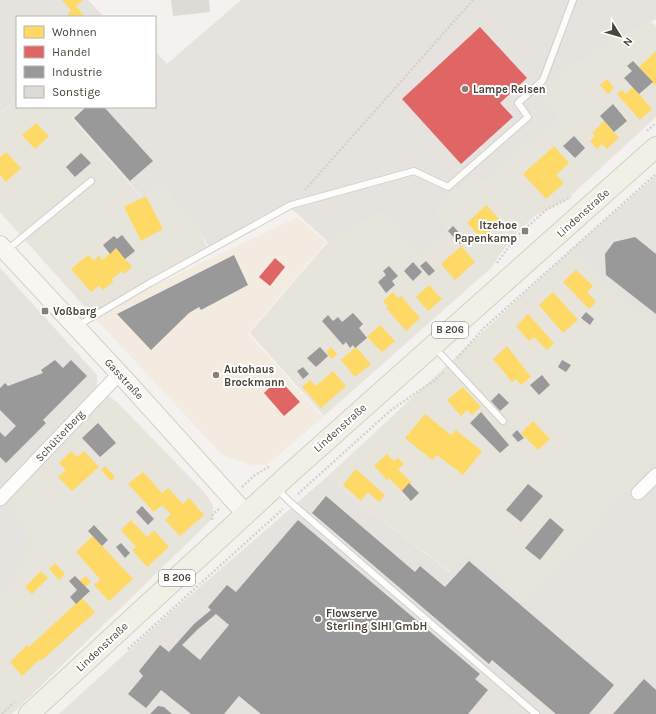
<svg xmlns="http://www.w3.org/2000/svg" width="656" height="714" font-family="Karla,sans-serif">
<rect width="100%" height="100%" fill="#f4f2ee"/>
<g fill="#e7e4dc">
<polygon points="651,22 656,26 656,117 566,200 536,215 511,238 491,268 324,416 250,333 328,242 383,211 423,252 449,228 435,212 475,175 483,183 560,116 541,95 573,65"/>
<polygon points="17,98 17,107 85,107 72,118 141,197 161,183 199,231 208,249 91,314 0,212 0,114"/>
<polygon points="573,248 606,287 656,325 656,457 526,602 470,552 451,572 353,499 328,476"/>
<polygon points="97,388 117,402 204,492 213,505 213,518 12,714 0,714 0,600 7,593 0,490"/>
</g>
<polygon fill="#f3ebdf" points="298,217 326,242 248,334 323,417 267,465 252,465 222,455 92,315"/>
<g fill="#e6e2de">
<polygon points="0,0 88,0 104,17 17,17 17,98 0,113"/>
<polygon points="241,0 656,0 656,19 573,65 541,95 560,116 483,183 475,175 435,212 449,228 422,253 383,211 328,242 292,209 210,249 199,231 161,183 142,197 73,118 85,107 155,107 155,51 167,64"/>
<polygon points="656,176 656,325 606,287 573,248"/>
<polygon points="0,268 97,375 97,388 0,490"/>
<polygon points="656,457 656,714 59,714 162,620 328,476 353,499 450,572 470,552 526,602"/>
<polygon points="0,491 29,540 7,593 0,600"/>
</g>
<g fill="#e6e3df">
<polygon points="3,290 57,348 15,366 19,375 0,382 0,292"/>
<polygon points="641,509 656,522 656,572 617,540"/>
</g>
<g fill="#ffd966">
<polygon points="62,0 83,0 76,6 85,17 66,17 71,10"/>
<polygon points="655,52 656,52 656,86 639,67"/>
<polygon points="607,79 614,88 608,94 600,85"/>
<polygon points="633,87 652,109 640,120 617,94 622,90 626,94"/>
<polygon points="604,121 619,138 607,149 602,144 597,149 590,141 595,136 592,133"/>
<polygon points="36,123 49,136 35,149 22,135"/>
<polygon points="554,146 569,163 556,175 564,183 546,199 523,174"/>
<polygon points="6,152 21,168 6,182 0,175 0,157"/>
<polygon points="146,196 163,229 141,241 124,207"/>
<polygon points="486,205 501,221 482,239 467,223"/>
<polygon points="461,246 475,262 455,280 441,264"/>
<polygon points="116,248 132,267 124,274 122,271 112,279 113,282 103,290 99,286 91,292 71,269 88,255 93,260 99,256 102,260"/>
<polygon points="576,270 593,286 587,292 596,302 589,309 563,282"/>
<polygon points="429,285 442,299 428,311 416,297"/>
<polygon points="393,292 398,298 401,296 420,318 406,331 386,308 388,306 383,301"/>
<polygon points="553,292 578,320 563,333 539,305"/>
<polygon points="528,314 554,343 547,350 534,337 529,341 516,326"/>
<polygon points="380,325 395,341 382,352 367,337"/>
<polygon points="507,346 531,377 521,385 516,379 512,382 493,359"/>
<polygon points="331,347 337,354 332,359 326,352"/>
<polygon points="356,347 371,364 355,377 341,360"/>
<polygon points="333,371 346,386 321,408 302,387 310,380 316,386"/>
<polygon points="463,387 481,407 472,415 467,410 461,416 447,400"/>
<polygon points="425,414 451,435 456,430 482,451 463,475 437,455 432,460 405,438"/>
<polygon points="533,421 550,439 538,450 521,433"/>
<polygon points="71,451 77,457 84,451 99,467 72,491 58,477 66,470 59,463"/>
<polygon points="387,454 394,461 398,458 404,464 398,469 411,482 402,491 389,478 387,480 374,466"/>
<polygon points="105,466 115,477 111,481 101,470"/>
<polygon points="356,469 385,495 379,502 368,492 361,501 343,485"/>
<polygon points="143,472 162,493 168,488 183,504 189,498 204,515 180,536 165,520 171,514 162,505 154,512 128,484"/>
<polygon points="131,520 147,537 154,530 169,547 147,567 132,550 136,547 121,530"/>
<polygon points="93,536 133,579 109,601 94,585 100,579 76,552"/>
<polygon points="55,563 65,574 59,580 49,569"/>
<polygon points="41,571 48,578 32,594 25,587"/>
<polygon points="86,576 91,582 85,587 80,581"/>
<polygon points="82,598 95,612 41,661 40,659 22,676 10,662 27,645 29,647"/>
</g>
<g fill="#e06666">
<polygon points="480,27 527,78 500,103 513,117 461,164 402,99"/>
<polygon points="275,258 285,267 270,286 259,277"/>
<polygon points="279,379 300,402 284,416 264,393"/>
</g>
<g fill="#999" fill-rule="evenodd">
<polygon points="633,61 653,82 639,94 624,78 632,71 627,66"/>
<polygon points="613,104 627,121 614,132 600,116"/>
<polygon points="86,107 104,107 153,161 130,181 74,118"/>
<polygon points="574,136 585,148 575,158 563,146"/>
<polygon points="81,153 91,163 75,177 66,167"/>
<polygon points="453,226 465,239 460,244 448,231"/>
<polygon points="122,235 135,251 125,259 116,248 110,254 103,245 114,236 117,239"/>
<polygon points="635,237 656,254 656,314 606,275 605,254 614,242"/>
<polygon points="234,255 248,285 201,310 199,307 189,313 151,350 117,314"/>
<polygon points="426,261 435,271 429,276 420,266"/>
<polygon points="413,262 422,272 413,281 404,271"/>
<polygon points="389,266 398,276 392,281 395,285 386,293 378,282 386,275 383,271"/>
<polygon points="586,312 594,319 590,325 581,318"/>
<polygon points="353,313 363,324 359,328 367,338 355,348 353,345 350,348 346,342 343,345 322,321 328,315 333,321 338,317 342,322"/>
<polygon points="320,347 328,356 316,367 307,358"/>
<polygon points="55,360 63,368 71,360 87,376 43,420 46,423 6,463 0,457 0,432 5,437 16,426 0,410 0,388 5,383 8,386 43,373 41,370"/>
<polygon points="562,360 571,365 566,372 558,367"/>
<polygon points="303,367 309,374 303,379 297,371"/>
<polygon points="542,375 550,385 539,395 530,385"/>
<polygon points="499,393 509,403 500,411 491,401"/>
<polygon points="481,412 509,445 500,453 470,423"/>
<polygon points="98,423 116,443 100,457 82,438"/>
<polygon points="517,430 524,438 518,442 512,435"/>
<polygon points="409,483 419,493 411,501 402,491"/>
<polygon points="528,484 543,496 521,522 506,510"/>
<polygon points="326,496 415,572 420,566 445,587 469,561 614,685 589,714 556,714 492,660 489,664 312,513"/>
<polygon points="142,506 154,519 148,525 136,512"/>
<polygon points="550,518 564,530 540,560 525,548"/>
<path d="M298,520L480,674L475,679L488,690L468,714H261L239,696L224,714H191L161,690L146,708L128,694L143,676L139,671L160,645L169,652L194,624L211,610L208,607L227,585L236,592ZM216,614L229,625L200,660L182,645L197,630Z"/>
<polygon points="94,525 108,540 102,546 88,531"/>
<polygon points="121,543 130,553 125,558 116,547"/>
<polygon points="75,576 90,591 76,604 70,597 77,590 69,581"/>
<polygon points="644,679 656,690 656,714 613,714"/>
<polygon points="158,706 164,707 172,714 150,714"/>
</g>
<polygon fill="#dedbd6" points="171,0 209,0 210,12 173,16"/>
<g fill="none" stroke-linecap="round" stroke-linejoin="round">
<defs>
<g id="lane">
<polyline points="7,250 91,181"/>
<polyline points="77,326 150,283 291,205 414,171 448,187 528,117 518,103 543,80 573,0"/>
<polyline points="435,348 503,421"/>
<polyline points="276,488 290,502 536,714"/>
</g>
<g id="street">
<polyline points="638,493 656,475"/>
<polyline points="0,499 119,374"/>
</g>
<polyline id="secondary" points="0,245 129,384 246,514"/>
<polyline id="primary" points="29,714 288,475 656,147"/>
</defs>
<use href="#lane" stroke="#d2d0cb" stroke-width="8"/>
<use href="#street" stroke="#d2d0cb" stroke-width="15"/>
<use href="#secondary" stroke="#d3cfc5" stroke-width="20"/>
<use href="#primary" stroke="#d6cebb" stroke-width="22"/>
<g stroke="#d3d2cc" stroke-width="2.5" stroke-dasharray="2 2" stroke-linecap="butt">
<polyline points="647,131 656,123"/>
<polyline points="305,190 473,0"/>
<polyline points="497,263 516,237 546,210 571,197"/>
<polyline points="457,358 484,328 656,174"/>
<polyline points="242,487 255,475 270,466"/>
<polyline points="298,494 391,410 435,380 444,372"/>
<polyline points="212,520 213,514 220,508"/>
<polyline points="128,649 283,509"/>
<polyline points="2,714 14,702"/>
</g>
<use href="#lane" stroke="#fdfdfc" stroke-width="6"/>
<use href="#street" stroke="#fdfdfc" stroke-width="13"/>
<use href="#secondary" stroke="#f7f6f1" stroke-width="18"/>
<use href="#primary" stroke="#f2efe6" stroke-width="20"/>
</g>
<g fill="#868178" stroke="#fff" stroke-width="1.5">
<circle cx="465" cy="89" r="4"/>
<rect x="521" y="227" width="8" height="8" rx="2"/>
<rect x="41" y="307" width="8" height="8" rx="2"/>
<circle cx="216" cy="375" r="4"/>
<circle cx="318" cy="619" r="4"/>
</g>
<g text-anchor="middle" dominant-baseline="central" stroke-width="4" stroke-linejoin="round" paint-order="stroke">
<g fill="#fff" stroke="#817c74" stroke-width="1">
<rect x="432" y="322" width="36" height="16" rx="3"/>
<rect x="159" y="570" width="36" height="16" rx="3"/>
</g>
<g font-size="10" font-weight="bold" fill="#4b4439">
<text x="450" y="330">B 206</text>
<text x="177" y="578">B 206</text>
</g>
<g font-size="11" font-weight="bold" fill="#4b4439" stroke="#fff" text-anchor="start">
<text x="473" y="89">Lampe Reisen</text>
<text x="517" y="225" text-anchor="end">Itzehoe<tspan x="517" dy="13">Papenkamp</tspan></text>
<text x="53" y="311">Voßbarg</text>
<text x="224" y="369">Autohaus<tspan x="224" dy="13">Brockmann</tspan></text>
<text x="326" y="613">Flowserve<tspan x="326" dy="13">Sterling SIHI GmbH</tspan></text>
</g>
<g font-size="11" fill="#4b4439" stroke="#fff">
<text transform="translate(583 213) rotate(-42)">Lindenstraße</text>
<text transform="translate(124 379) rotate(47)">Gasstraße</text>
<text transform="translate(340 428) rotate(-42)">Lindenstraße</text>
<text transform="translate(60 436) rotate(-47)">Schütterberg</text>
<text transform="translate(102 647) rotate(-43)">Lindenstraße</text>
</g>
</g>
<rect x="16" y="16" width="140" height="92" fill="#ffffff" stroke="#b7b4b0"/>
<rect x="24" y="26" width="20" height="12" fill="#ffd966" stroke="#b7b4b0"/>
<text x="52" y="36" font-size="12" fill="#4b4439">Wohnen</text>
<rect x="24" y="46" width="20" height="12" fill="#e06666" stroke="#b7b4b0"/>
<text x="52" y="56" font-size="12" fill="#4b4439">Handel</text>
<rect x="24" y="66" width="20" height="12" fill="#999999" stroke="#b7b4b0"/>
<text x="52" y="76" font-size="12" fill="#4b4439">Industrie</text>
<rect x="24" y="86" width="20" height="12" fill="#dedbd6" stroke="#b7b4b0"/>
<text x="52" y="96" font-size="12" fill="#4b4439">Sonstige</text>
<g transform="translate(620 36) rotate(127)" stroke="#ffffff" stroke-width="3" paint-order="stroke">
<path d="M0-3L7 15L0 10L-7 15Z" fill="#4b4439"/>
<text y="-6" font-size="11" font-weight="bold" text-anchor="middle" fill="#4b4439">N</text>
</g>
</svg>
